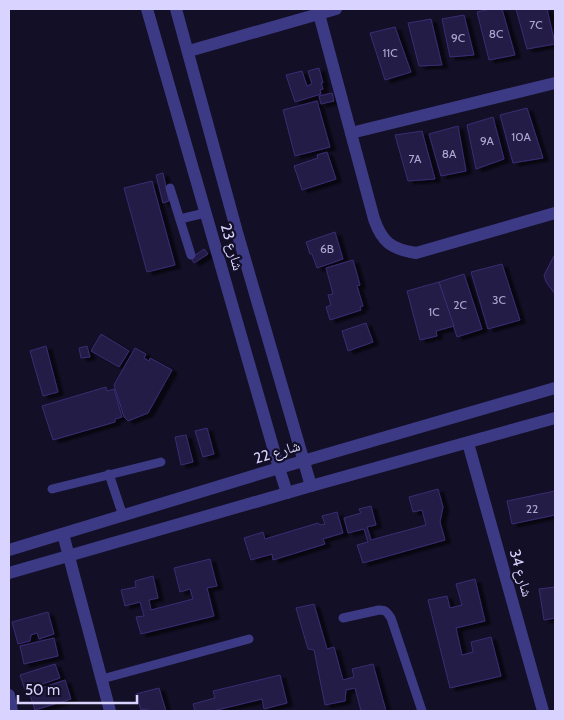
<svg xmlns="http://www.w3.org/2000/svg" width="564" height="720" font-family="Cabin,'Noto Naskh Arabic',sans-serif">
<defs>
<filter id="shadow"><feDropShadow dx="5.5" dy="3" stdDeviation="1" flood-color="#0009"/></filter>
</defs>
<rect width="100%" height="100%" fill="#130f26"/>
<g fill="#241b47" stroke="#3b2d73" filter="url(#shadow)">
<polygon points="491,9 502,9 515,55 489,60 477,12"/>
<polygon points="516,9 547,9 555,44 527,49"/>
<polygon points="464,15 474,55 450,57 442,19"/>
<polygon points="431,19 442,65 419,66 408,23"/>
<polygon points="395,27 411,72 385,80 370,33"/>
<polygon points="319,68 323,83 321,83 323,89 320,90 321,94 295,102 286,75 302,71 307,86 312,84 308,71"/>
<polygon points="332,93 334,101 321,104 319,96"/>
<polygon points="317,101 330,147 295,156 283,110"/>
<polygon points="527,108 543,158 513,163 500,115"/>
<polygon points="493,117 504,159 476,169 467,125"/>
<polygon points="458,126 466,171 441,176 429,134"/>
<polygon points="422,131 435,179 408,181 395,135"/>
<polygon points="327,152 336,179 302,190 294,166 318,158 317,155"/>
<polygon points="163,173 169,201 163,203 156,175"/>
<polygon points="152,181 175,265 147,272 124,188"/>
<polygon points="335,232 343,259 317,268 312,254 310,254 306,242"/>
<polygon points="204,249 208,254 194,263 191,258"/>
<polygon points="554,256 555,256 555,294 546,282 544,275"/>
<polygon points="353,260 360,285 357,286 363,306 360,307 361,310 330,320 326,307 331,305 328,295 333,294 326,268"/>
<polygon points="502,264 520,320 488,329 471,272"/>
<polygon points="464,274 482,329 457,337 439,282"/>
<polygon points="439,282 454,326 436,331 437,336 420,340 407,291"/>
<polygon points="366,323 373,342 348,351 342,331"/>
<polygon points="101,334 129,351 119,367 91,351"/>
<polygon points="46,346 58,392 43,396 30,351"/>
<polygon points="87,346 90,357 81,358 79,348"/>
<polygon points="135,348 146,354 144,358 149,361 150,358 172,370 148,413 128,421 124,417 114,385"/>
<polygon points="106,387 107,391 114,389 122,417 115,419 115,422 53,440 42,406"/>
<polygon points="207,428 214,454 203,457 195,431"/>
<polygon points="186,435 193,462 181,465 175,437"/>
<polygon points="438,489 443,507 440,522 445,540 363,563 357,545 368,542 364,529 348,533 344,518 361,513 359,509 371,506 376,525 367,527 371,540 426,525 422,510 413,512 409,497"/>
<polygon points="555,491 555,515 512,524 507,501"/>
<polygon points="337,512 343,533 323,539 325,544 273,560 272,554 251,560 244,538 263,532 265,539 318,523 320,525 325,524 322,516"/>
<polygon points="210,559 217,586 207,588 214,616 141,634 136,617 144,616 140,602 125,606 121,590 136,587 135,581 153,576 158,598 149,600 151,610 193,599 190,589 180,592 174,568"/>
<polygon points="475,579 485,621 456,628 462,655 473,652 471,642 491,637 501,676 450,688 428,600 447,596 450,608 462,605 456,584"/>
<polygon points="555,587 555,618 544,620 539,589"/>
<polygon points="314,604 327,649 334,647 343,680 354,677 352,669 373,664 386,711 361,711 355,688 346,690 345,701 325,705 314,650 308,649 296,608"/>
<polygon points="48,612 54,634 39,639 37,633 31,635 30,641 18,644 12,622"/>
<polygon points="54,638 58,656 24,664 20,646"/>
<polygon points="55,664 60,678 25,690 20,675"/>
<polygon points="280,675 287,703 264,709 262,699 213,711 195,711 193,704 215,698 213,691"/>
<polygon points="65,680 71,699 35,710 29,692"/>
<polygon points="159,688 166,711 148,711 147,709 141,710 136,694"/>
</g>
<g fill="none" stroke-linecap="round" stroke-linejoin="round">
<g stroke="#3d3a85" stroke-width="9">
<polyline points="170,188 191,255"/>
<polyline points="180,219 205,213"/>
<polyline points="109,474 123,516"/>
<polyline points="52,489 161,462"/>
<path d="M343,618L379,610C386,610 387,612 391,618L422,711"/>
<polyline points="102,679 249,639"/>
</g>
<g stroke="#3d3a85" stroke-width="12">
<polyline points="147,9 279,468 287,493"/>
<polyline points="176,9 237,232 311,486"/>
<path d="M319,14L374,219C382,242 391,249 416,253L555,213"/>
<polyline points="189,51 336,9"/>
<polyline points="351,133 555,83"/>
<polyline points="468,443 543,711"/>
<polyline points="63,534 110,711"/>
<polyline points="9,550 279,468 555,388"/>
<polyline points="9,573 311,486 555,418"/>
<polyline points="9,695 12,711"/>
</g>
</g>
<g text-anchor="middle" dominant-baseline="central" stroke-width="4.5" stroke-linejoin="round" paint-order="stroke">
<g font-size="12" fill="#aca6d1">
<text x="536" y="24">7C</text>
<text x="496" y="33">8C</text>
<text x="458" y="37">9C</text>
<text x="390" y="52">11C</text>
<text x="521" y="136">10A</text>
<text x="487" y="140">9A</text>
<text x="449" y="153">8A</text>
<text x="415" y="158">7A</text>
<text x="327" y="248">6B</text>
<text x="499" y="299">3C</text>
<text x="460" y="304">2C</text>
<text x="434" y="311">1C</text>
<text x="532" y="508">22</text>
</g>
<g font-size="15" fill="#d9d4ff" stroke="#130f26">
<text transform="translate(232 247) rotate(74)">شارع 23</text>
<text transform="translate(277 452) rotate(-17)">شارع 22</text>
<text transform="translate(521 573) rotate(74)">شارع 34</text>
</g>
</g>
<rect width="564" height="720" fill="none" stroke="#d9d4ff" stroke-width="20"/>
<path d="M18 695v8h119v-8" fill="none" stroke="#d9d4ff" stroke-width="2.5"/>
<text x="25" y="695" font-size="15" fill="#d9d4ff" stroke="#130f26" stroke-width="4" paint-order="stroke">50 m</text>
</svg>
